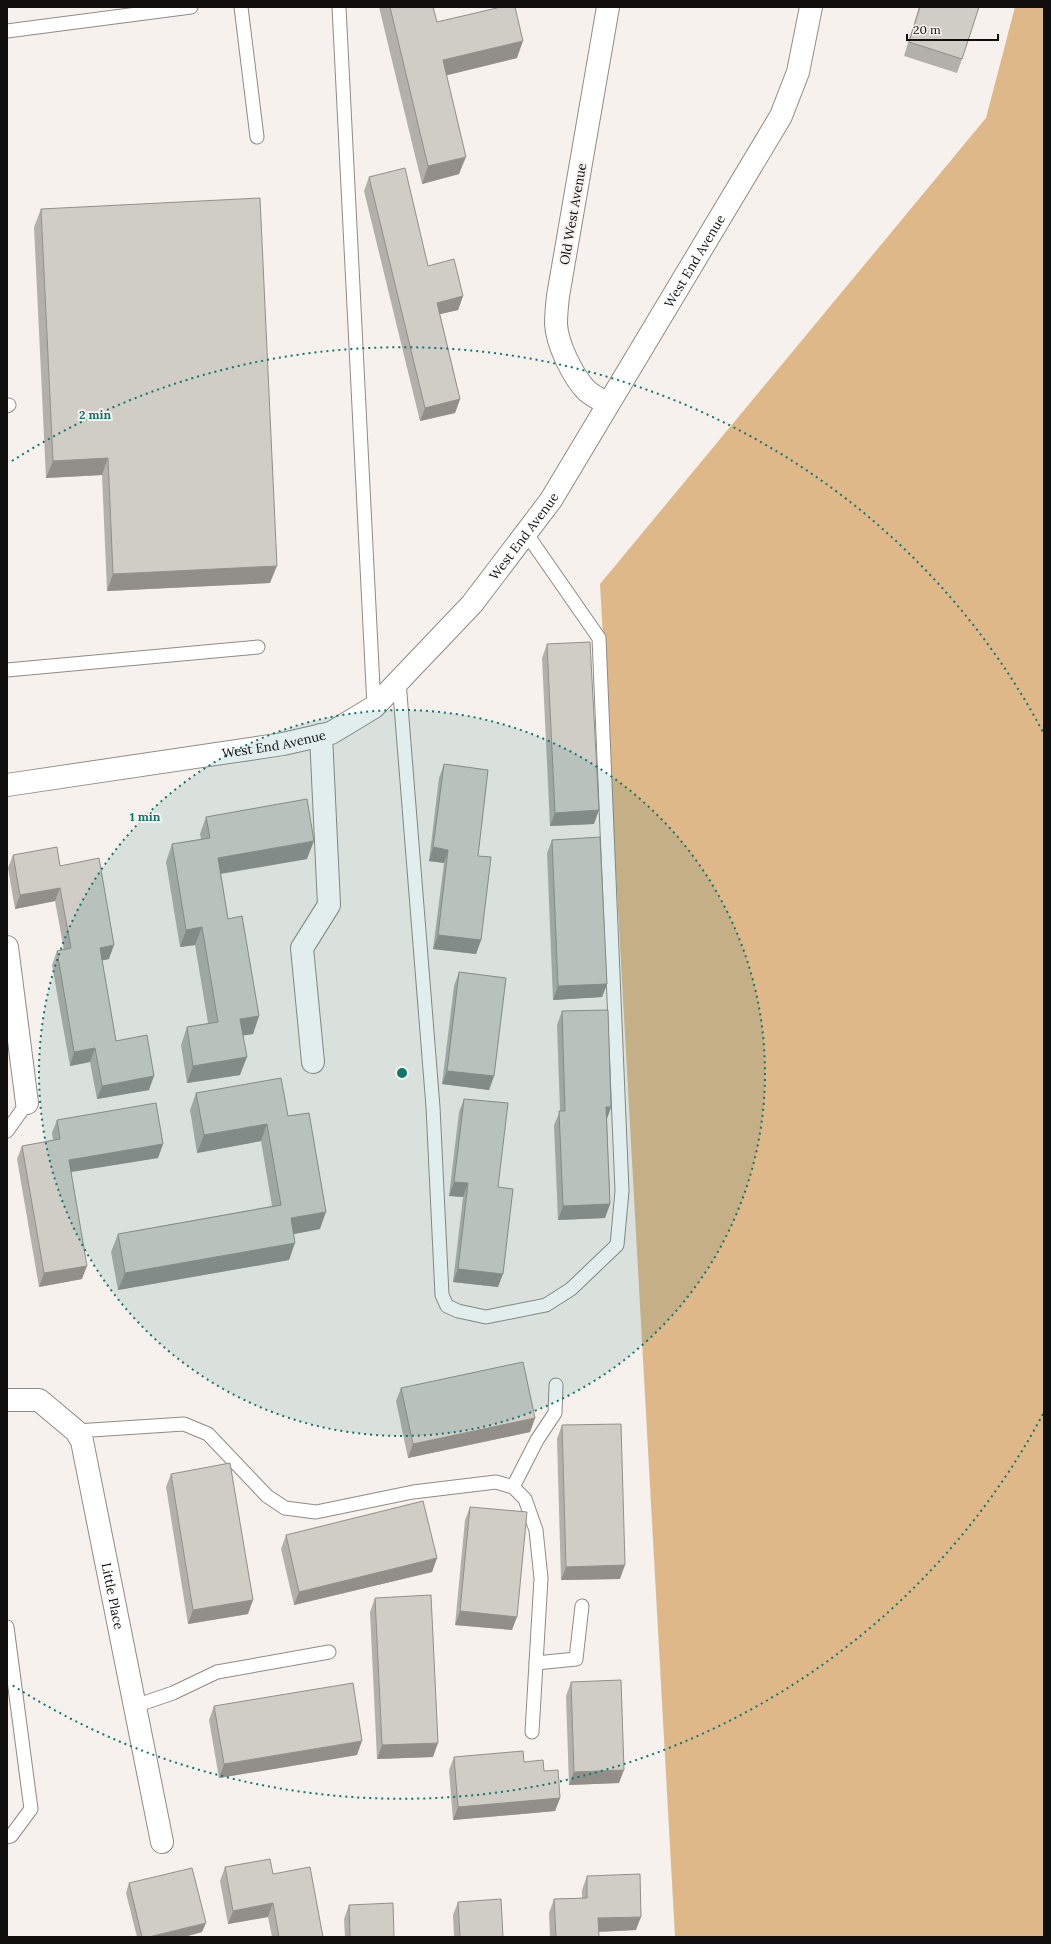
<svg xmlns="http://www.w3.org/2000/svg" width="1051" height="1944" font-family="Lora,serif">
<rect width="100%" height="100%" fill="#f6f1ec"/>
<polygon fill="#dfb88a" points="1015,7 1044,7 1044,1937 675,1937 600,584 986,118"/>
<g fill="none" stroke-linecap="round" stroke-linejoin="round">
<defs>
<g id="lane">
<polyline points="241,7 257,137"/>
<polyline points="339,7 374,707"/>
<polyline points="7,31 191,7"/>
<polyline points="7,406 9,405"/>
<polyline points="7,670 258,647"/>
<polyline points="399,681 433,1107 442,1295 447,1306 458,1311 486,1317 546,1305 571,1289 617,1245 622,1191 599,638 526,533"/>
<polyline points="7,1131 27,1103"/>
<polyline points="76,1431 184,1424 208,1434 267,1496 285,1508 316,1512 413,1492 496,1482 513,1487 525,1499 536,1530 541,1578 532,1732"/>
<polyline points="513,1487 537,1440 555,1413 556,1385"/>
<polyline points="7,1627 31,1809 11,1836 7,1837"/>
<polyline points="536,1663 576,1659 582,1606"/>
<polyline points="135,1706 173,1693 217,1672 329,1652"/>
</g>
<g id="street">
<path d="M608,7L558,296C557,305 556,315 556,324C557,344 573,377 587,391C593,396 601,400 608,404"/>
<path id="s1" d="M7,785L283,744L331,733L374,707L472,604L551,500L781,116L798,72L811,7"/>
<polyline points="7,947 27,1103"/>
<polyline points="313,1062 302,948 329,905 321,735"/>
<path id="s2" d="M7,1400H39L76,1431L82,1441L162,1842"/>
</g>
</defs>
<use href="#lane" stroke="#908b86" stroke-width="15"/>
<use href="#street" stroke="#908b86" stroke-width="24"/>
<use href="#lane" stroke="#fff" stroke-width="13"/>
<use href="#street" stroke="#fff" stroke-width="22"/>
</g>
<g fill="#b3afaa">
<polygon points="379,7 433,7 437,22 517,58 446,75 459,174 422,184"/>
<polygon points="919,7 979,7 962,59 957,73 904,56"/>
<polygon points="369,177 428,266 463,296 458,310 440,314 460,399 455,413 420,421 364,191"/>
<polygon points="41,209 270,583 107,591 102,475 46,478 34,227"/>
<polygon points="547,644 594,824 550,826 542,658"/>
<polygon points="444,764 478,856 481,940 476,954 433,949 444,863 429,861 439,778"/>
<polygon points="206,817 307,859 221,874 228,919 259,1016 253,1034 243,1035 240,1075 187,1083 181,1045 187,1027 208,1023 195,945 180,947 166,862 172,844 201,839 200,834"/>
<polygon points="552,840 607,984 602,997 553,1000 547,853"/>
<polygon points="13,855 60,866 109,959 102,960 116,1041 149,1090 97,1099 90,1062 70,1066 52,965 57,951 64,950 55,901 15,909 8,868"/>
<polygon points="459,972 494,1076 489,1090 442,1084 454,986"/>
<polygon points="562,1011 611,1107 607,1119 610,1204 605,1218 558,1220 554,1125 560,1111 557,1025"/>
<polygon points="196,1093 288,1116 320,1229 293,1234 289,1260 118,1290 111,1252 118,1234 272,1206 261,1141 197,1153 190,1110"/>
<polygon points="464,1099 498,1187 498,1287 453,1282 463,1197 449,1196 459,1112"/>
<polygon points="57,1120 163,1144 158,1158 71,1172 82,1279 39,1287 17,1159 22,1146 53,1140 52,1133"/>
<polygon points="401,1388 535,1418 530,1432 408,1458 396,1401"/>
<polygon points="562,1425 620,1579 561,1580 557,1439"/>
<polygon points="171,1474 248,1614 188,1624 166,1487"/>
<polygon points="470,1507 512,1630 455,1625 465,1520"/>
<polygon points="286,1535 437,1558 432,1572 294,1605 281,1549"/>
<polygon points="375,1598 433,1757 377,1759 370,1612"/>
<polygon points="571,1682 619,1783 569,1785 566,1696"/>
<polygon points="214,1706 357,1755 219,1778 209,1720"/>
<polygon points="454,1757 524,1762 544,1771 560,1798 555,1811 453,1820 449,1770"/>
<polygon points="225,1867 273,1874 323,1937 272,1937 268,1917 228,1924 220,1881"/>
<polygon points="587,1876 636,1930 599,1932 599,1937 550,1937 549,1913 554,1899 582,1898 582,1890"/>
<polygon points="129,1883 202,1932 184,1937 137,1937 126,1893"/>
<polygon points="458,1902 503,1937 454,1937 453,1915"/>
<polygon points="349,1905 394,1937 345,1937 344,1919"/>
</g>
<g fill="#928f8b">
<polygon points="523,41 517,58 436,78 443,60"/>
<polygon points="466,157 459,174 422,184 428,166"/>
<polygon points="463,296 458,310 432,316 437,303"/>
<polygon points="460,399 455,413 420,421 425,408"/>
<polygon points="108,458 102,475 46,478 53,461"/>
<polygon points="277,566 270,583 107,591 113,574"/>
<polygon points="599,810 594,824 550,826 555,813"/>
<polygon points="314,841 307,859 212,875 218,858"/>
<polygon points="433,847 448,850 444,863 429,861"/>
<polygon points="60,888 55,901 15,909 20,895"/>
<polygon points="202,927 195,945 180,947 186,930"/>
<polygon points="438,935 481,940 476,954 433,949"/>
<polygon points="114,945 109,959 95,962 100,948"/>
<polygon points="607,984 602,997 553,1000 558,986"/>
<polygon points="259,1016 253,1034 234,1037 240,1019"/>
<polygon points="95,1048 90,1062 70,1066 74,1052"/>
<polygon points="247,1057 240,1075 187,1083 193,1066"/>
<polygon points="447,1071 494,1076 489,1090 442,1084"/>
<polygon points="154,1076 149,1090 97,1099 102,1086"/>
<polygon points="606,1107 611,1107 606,1121"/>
<polygon points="267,1124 261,1141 197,1153 204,1135"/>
<polygon points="163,1144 158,1158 64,1173 69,1160"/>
<polygon points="454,1182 468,1183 463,1197 449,1196"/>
<polygon points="610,1204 605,1218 558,1220 563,1206"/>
<polygon points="326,1212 320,1229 284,1236 291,1218"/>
<polygon points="295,1243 289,1260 118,1290 125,1273"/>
<polygon points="87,1266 82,1279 39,1287 44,1273"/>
<polygon points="458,1269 503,1274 498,1287 453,1282"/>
<polygon points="535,1418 530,1432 408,1458 413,1444"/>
<polygon points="437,1558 432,1572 294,1605 299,1592"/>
<polygon points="625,1565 620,1579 561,1580 566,1567"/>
<polygon points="253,1600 248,1614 188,1624 193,1610"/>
<polygon points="460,1611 517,1617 512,1630 455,1625"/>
<polygon points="362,1741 357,1755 219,1778 224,1764"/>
<polygon points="438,1743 433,1757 377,1759 382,1745"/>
<polygon points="624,1770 619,1783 569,1785 574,1772"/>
<polygon points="560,1798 555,1811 453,1820 458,1807"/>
<polygon points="273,1903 268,1917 228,1924 233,1911"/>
<polygon points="641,1917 636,1930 593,1932 598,1918"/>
<polygon points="206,1923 202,1932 184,1937 149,1937"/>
</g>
<g fill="#d0ccc6" stroke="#928f8b">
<polygon points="390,7 433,7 437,22 501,7 515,7 523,41 443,60 466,157 428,166"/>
<polygon points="920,7 979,7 962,59 909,42"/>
<polygon points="405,168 428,266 454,259 463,296 437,303 460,399 425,408 369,177"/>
<polygon points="260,198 277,566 113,574 108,458 53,461 41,209"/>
<polygon points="590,642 599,810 555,813 547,644"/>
<polygon points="444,764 488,770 478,856 491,857 481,940 438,935 448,850 433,847"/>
<polygon points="307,799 314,841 218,858 228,919 242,916 259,1016 240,1019 247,1057 193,1066 187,1027 218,1022 202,927 186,930 172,844 210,838 206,817"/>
<polygon points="600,837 607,984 558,986 552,840"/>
<polygon points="57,847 60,866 99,858 114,945 100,948 116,1041 147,1035 154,1076 102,1086 95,1048 74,1052 57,951 71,948 60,888 20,895 13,855"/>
<polygon points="459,972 506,978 494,1076 447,1071"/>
<polygon points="608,1010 611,1107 606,1107 610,1204 563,1206 559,1111 565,1111 562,1011"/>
<polygon points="281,1078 288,1116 309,1113 326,1212 291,1218 295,1243 125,1273 118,1234 281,1205 267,1124 204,1135 196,1093"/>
<polygon points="464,1099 508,1103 498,1187 513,1189 503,1274 458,1269 468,1183 454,1182"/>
<polygon points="156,1103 163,1144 69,1160 87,1266 44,1273 22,1146 60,1139 57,1120"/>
<polygon points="523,1362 535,1418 413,1444 401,1388"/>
<polygon points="621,1424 625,1565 566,1567 562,1425"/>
<polygon points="230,1463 253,1600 193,1610 171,1474"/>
<polygon points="423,1501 437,1558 299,1592 286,1535"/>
<polygon points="470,1507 527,1512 517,1617 460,1611"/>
<polygon points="431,1595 438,1743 382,1745 375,1598"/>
<polygon points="621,1680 624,1770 574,1772 571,1682"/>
<polygon points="353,1683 362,1741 224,1764 214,1706"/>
<polygon points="523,1751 524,1762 543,1760 544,1771 558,1770 560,1798 458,1807 454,1757"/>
<polygon points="270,1859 273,1874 310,1867 323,1937 279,1937 273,1903 233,1911 225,1867"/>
<polygon points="192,1868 206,1923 149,1937 142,1937 129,1883"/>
<polygon points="640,1874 641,1917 598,1918 599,1937 556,1937 554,1899 587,1898 587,1876"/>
<polygon points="501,1899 503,1937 460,1937 458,1902"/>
<polygon points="393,1903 394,1937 350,1937 349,1905"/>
</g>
<circle cx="402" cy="1073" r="363" fill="#0f766e" fill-opacity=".12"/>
<g fill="none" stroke="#0f766e" stroke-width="2" stroke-dasharray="2 4">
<circle cx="402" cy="1073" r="363"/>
<path d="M1043 1414A726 726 0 0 1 12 1685M12 461A726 726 0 0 1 1043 732"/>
</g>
<g text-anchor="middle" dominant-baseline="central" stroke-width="4" stroke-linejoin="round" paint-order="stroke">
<g font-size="13" fill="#100f0d" stroke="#f6f1ec">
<text transform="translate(573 214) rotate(-80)">Old West Avenue</text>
<text stroke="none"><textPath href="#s1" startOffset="930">West End Avenue</textPath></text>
<text stroke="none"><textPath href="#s1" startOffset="606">West End Avenue</textPath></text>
<text stroke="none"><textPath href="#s1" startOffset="270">West End Avenue</textPath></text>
<text stroke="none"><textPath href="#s2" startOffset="250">Little Place</textPath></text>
</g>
</g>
<circle cx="402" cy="1073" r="6" fill="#0f766e" stroke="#f6f1ec" stroke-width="2"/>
<g font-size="12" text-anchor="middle" font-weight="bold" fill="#0f766e" stroke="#f6f1ec" stroke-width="4" stroke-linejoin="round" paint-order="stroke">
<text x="95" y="419">2 min</text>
<text x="145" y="821">1 min</text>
</g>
<rect width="1051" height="1944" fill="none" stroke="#100f0d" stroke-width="16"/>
<path d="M907 34v6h91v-6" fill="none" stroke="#100f0d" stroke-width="2"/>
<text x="913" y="34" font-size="12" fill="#100f0d" stroke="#f6f1ec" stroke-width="3" paint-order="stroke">20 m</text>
</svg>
